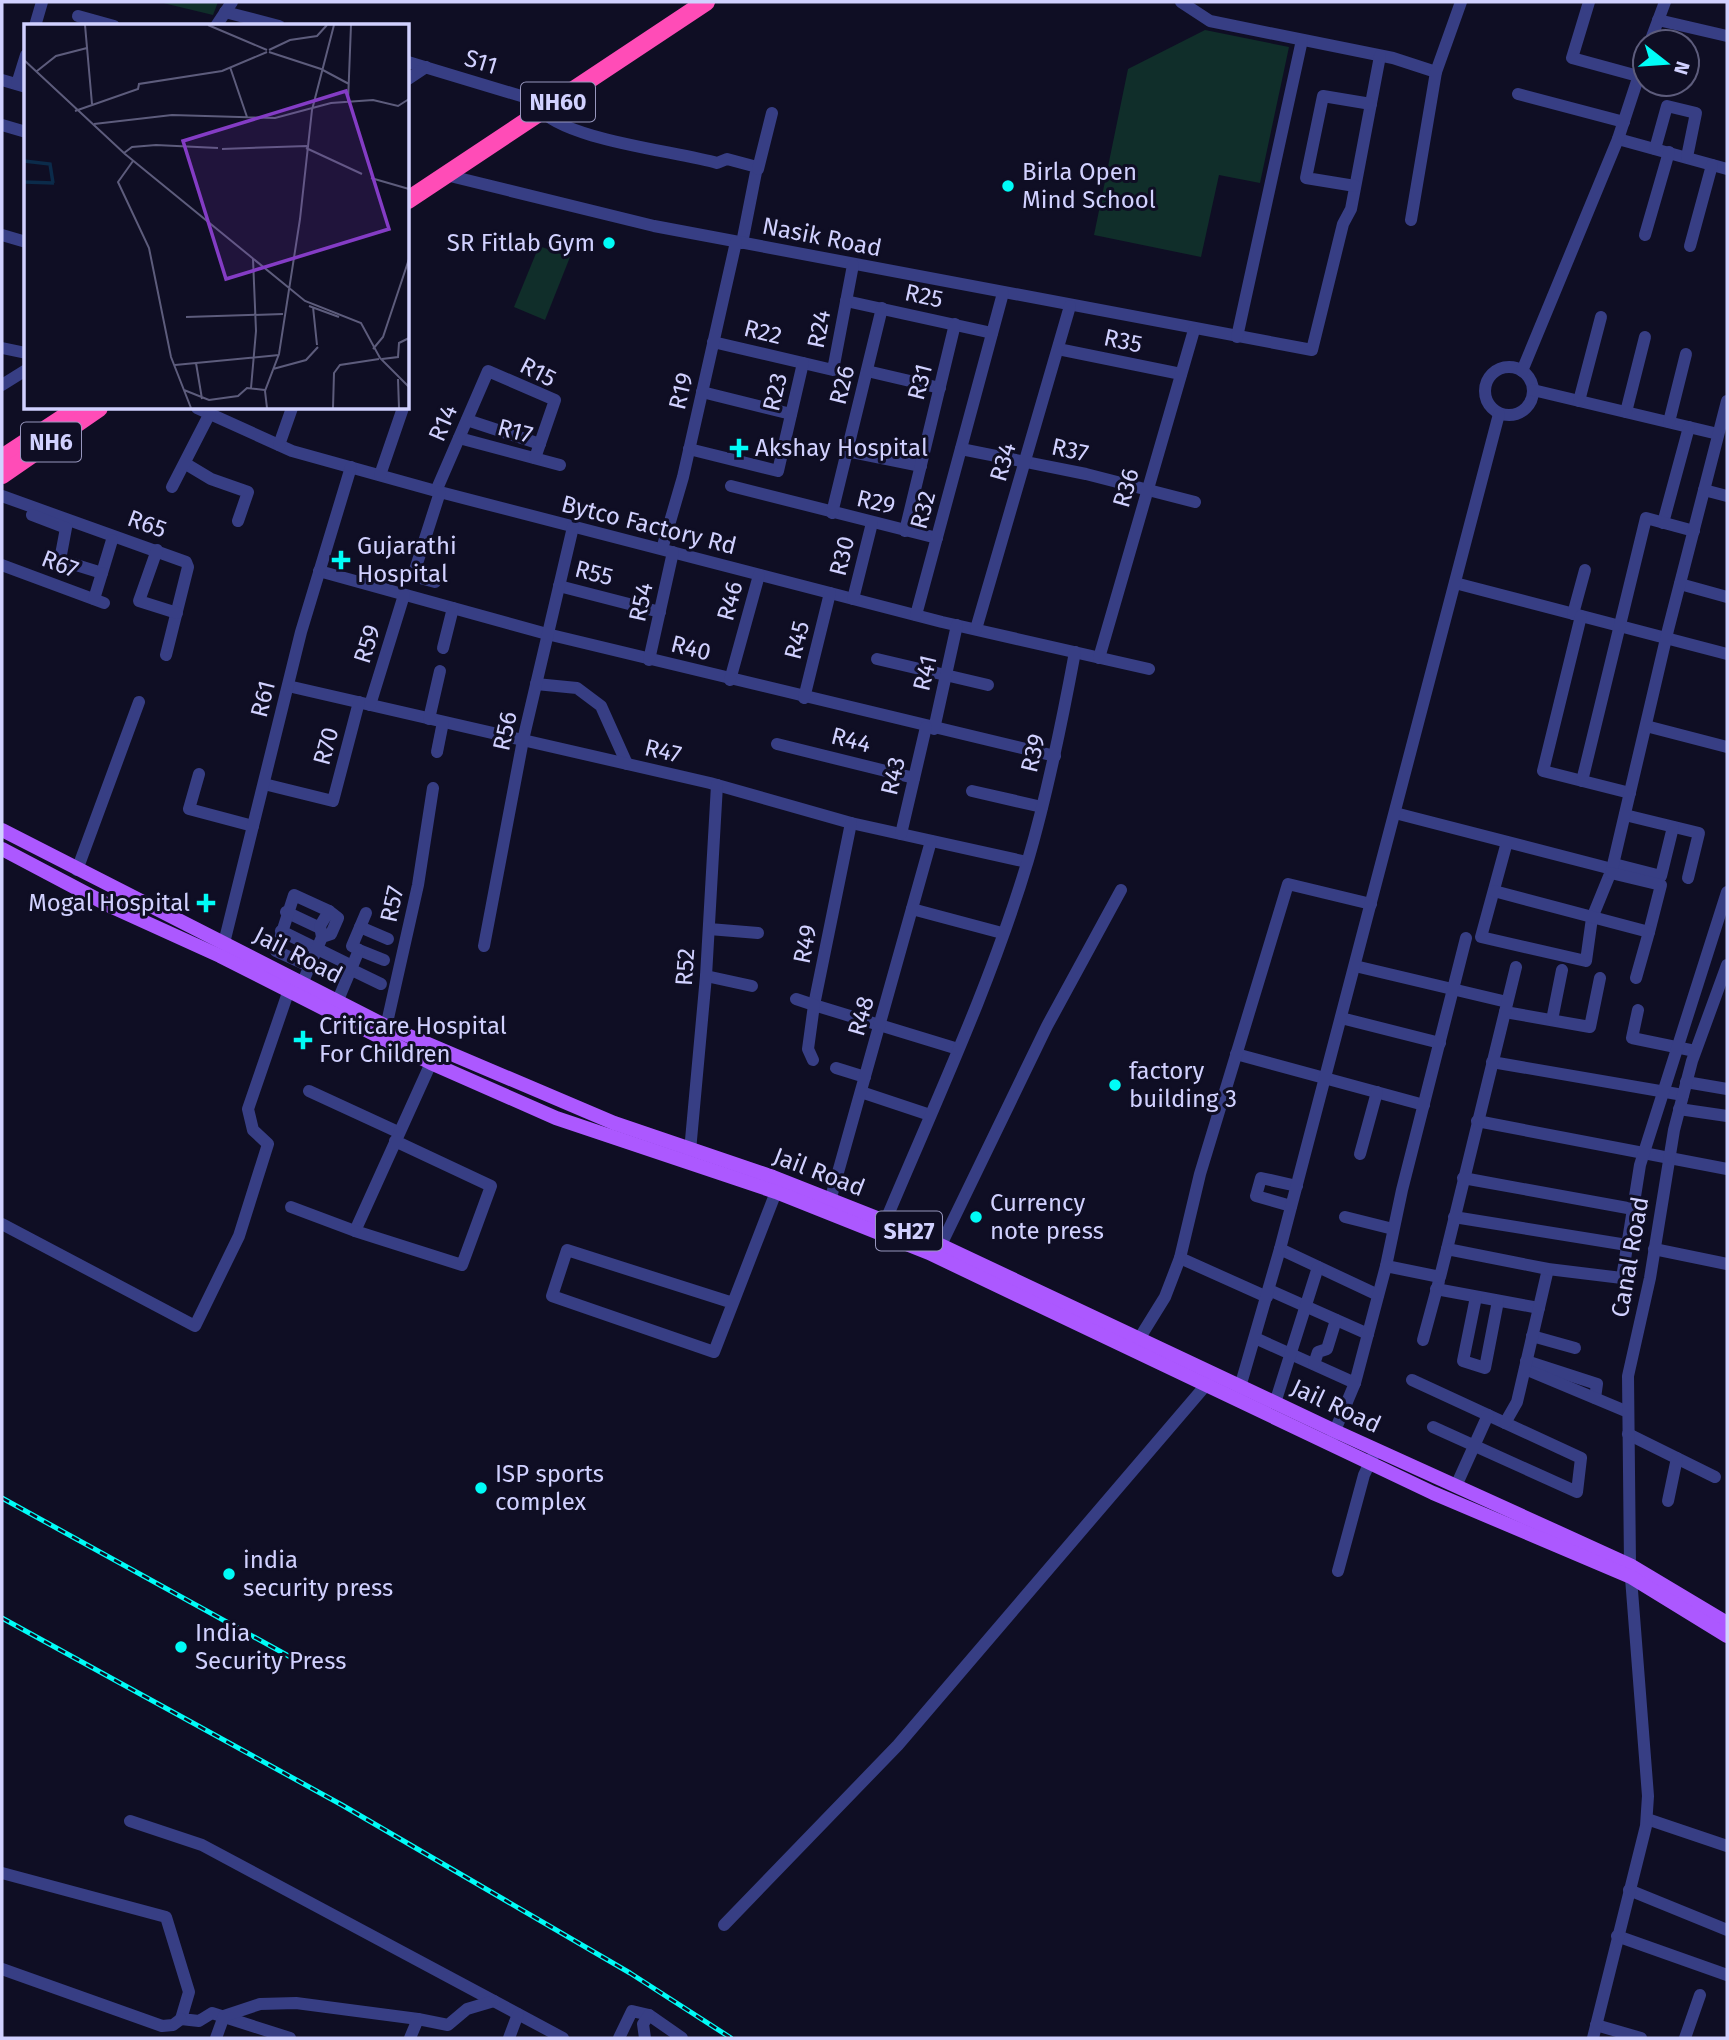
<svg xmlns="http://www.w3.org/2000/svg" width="1729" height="2040" font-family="'Fira Sans',sans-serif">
<rect width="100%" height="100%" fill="#0f0e24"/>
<g fill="#102e2a">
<polygon points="159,2 218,2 213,15"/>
<polygon points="1205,30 1289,47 1260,183 1219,175 1201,257 1094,235 1128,69"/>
<polygon points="539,246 570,257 545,320 514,307"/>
</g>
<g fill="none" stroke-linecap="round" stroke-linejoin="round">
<g stroke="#373e84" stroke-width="12">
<polyline points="1181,2 1210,21 1393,58 1436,72"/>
<polyline points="1589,2 1572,58 1638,76"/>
<polyline points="225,12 279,26"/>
<polyline points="78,16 114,26"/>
<polyline points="1658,20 1727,36"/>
<polyline points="35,26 42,2"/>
<polyline points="216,26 232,2"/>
<polyline points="1650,42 1665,2"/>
<polyline points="408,62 541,102"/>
<polyline points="408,79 426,67"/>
<polyline points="2,80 26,87"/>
<polyline points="17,84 26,55"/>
<polyline points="1518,94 1624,122"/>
<path d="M539,108C563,140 676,151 717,163L727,159L757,167L742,243"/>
<polyline points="2,125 26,132"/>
<polyline points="1618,139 1727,169"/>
<polyline points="1655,149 1667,106 1696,113 1687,157"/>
<polyline points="758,169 772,113"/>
<polyline points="446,175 654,226 1312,350 1343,224 1351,209 1380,56"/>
<polyline points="1355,186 1306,178 1323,96 1371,104"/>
<polyline points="1411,220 1436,72 1461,2"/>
<polyline points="2,235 26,242"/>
<polyline points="1645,235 1669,152"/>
<polyline points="1690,246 1712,165"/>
<polyline points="846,301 992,333"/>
<polyline points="1237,337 1302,40"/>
<polyline points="713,342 833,370 853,265"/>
<polyline points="2,348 26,353"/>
<polyline points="1058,349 1181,374"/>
<circle cx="1509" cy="391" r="24"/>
<polyline points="867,371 940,388"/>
<polyline points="1522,371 1618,139 1645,57"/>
<polyline points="2,385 26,370"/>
<polyline points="1533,390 1718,434"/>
<polyline points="702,392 791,414"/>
<polyline points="1579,401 1601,317"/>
<polyline points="197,408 292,451 436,491 942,622 1149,669"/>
<polyline points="1626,412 1645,337"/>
<polyline points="467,420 540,444"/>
<polyline points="1669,422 1686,354"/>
<polyline points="459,438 560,465"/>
<polyline points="279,445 292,408"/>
<polyline points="689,449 778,471 803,363"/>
<polyline points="961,449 1086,474 1195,502"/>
<polyline points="847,451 921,466"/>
<polyline points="186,464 211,479 248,492 238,521"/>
<polyline points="380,475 403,408"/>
<polyline points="731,486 937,538"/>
<polyline points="172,487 210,413"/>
<polyline points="1704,490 1727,496"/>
<polyline points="436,491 488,371 555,400 535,458"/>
<polyline points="2,496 186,562 188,567 166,655"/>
<polyline points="832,513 882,308"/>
<polyline points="32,515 66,528 60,560 102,573 112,540"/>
<polyline points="1663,523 1689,427"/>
<polyline points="905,531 955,324"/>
<polyline points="662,549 683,477 736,242"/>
<polyline points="157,550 139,601 177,613"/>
<polyline points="2,565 104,603"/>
<polyline points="319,571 547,634 1055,756"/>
<polyline points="435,582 413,576 440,492"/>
<polyline points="1455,583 1727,654"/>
<polyline points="1680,584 1727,597"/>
<polyline points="559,586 660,612"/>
<polyline points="94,599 102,573"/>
<polyline points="853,599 872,523"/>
<polyline points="1573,614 1585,570"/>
<polyline points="916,615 1003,293"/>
<polyline points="1581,616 1543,771 1630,793"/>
<polyline points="976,629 1070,306"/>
<polyline points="443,648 453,608"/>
<polyline points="1099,658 1194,330"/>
<polyline points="877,659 988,685"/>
<polyline points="649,660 673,552"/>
<polyline points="730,680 759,575"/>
<polyline points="536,684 577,688 601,706 627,764"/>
<polyline points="288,686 710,783 851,823 1027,862"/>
<polyline points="804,698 830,593"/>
<polyline points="370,705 404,595"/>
<polyline points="429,719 440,671"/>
<polyline points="1646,726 1727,747"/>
<polyline points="934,729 957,625"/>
<polyline points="777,744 914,778"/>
<polyline points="437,752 443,722"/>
<polyline points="199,774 189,809 253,826"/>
<polyline points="1582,781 1646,518 1694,531"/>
<polyline points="264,784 333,801 359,702"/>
<polyline points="972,791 1042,807"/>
<polyline points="1395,813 1612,869 1592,918 1586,961 1481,937 1507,842"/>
<polyline points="1625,815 1699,833 1688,878"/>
<polyline points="851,823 814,1005 958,1049"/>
<polyline points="901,834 926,727"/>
<polyline points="1614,864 1661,876 1673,827"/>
<polyline points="1612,869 1668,630 1727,401"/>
<polyline points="77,870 139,702"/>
<polyline points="1611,873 1661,885 1649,932"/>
<polyline points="1494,891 1649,932 1636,978"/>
<polyline points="912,909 1002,933"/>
<polyline points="286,912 320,928"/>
<polyline points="360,927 388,939"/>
<polyline points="709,929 758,933"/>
<polyline points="281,931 352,966"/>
<polyline points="224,943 301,632 351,467"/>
<polyline points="484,946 523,740 573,527"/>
<polyline points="359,950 384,960"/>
<polyline points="309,966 276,951 294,895 329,911"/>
<polyline points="1355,966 1507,1002"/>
<polyline points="350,969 381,984"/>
<polyline points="706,976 752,986"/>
<polyline points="299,991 322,937 320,926 329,911 338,918 331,934 322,937"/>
<polyline points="796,999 814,1005 808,1049 813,1060"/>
<polyline points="338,1000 359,950 352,946 366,913"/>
<polyline points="1638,1010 1632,1038 1695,1051"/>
<polyline points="1505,1012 1590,1027 1600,978"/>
<polyline points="1341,1018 1440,1043"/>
<polyline points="1552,1020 1562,970"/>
<polyline points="384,1036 418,885 433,788"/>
<polyline points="1236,1054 1424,1105"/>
<polyline points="1492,1062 1683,1095"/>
<polyline points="836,1068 865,1077"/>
<polyline points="1686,1082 1727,1089"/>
<polyline points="309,1091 398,1132"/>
<polyline points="861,1092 930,1115"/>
<polyline points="1679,1109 1727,1116"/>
<polyline points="1477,1121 1727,1169"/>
<polyline points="395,1141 491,1186 462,1265 355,1231 431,1063"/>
<polyline points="690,1151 706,976 717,785"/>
<polyline points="1360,1154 1377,1092"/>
<polyline points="1463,1178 1633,1209"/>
<polyline points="1291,1206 1256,1196 1261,1178 1297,1186"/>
<polyline points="291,1207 355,1231"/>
<polyline points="828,1208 931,841"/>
<polyline points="1345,1217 1393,1229"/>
<polyline points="1454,1217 1627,1245"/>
<path d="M885,1222C935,1103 991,984 1028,860C1048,792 1062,722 1075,652"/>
<polyline points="2,1224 195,1326 239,1236 268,1144 253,1130 248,1109 291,984"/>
<polyline points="941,1245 1047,1026 1121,890"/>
<polyline points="1280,1249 1378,1295"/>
<polyline points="1447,1249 1516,967"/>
<polyline points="1654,1249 1727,1264"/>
<polyline points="1386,1266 1402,1190 1466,938"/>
<polyline points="1436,1289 1539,1308"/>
<polyline points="1269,1290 1368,1334"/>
<polyline points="1267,1297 1180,1258 1200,1174 1288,884 1371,904"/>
<polyline points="1476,1297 1463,1361 1485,1368 1498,1301"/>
<polyline points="733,1303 567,1250 552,1296 714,1352 776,1192"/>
<polyline points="1532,1336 1575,1348"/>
<polyline points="1255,1338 1355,1383"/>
<polyline points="1139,1339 1165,1297 1180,1258"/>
<polyline points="1423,1340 1439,1281"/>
<polyline points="1526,1361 1597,1384 1595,1398"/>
<polyline points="1314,1364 1318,1352 1327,1349 1336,1320"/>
<polyline points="1525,1369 1628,1412"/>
<polyline points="1412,1380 1581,1458 1577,1492 1433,1427"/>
<polyline points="1238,1394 1280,1249 1499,414"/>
<polyline points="1275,1403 1318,1267"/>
<polyline points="1505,1423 1517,1402 1548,1269"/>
<polyline points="1628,1434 1715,1477"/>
<polyline points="1331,1440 1355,1383 1386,1266 1440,1277 1447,1249 1548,1269 1622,1278 1640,1165 1727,892"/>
<polyline points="1456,1486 1488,1415"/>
<polyline points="1668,1501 1677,1458"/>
<polyline points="1338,1571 1364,1475 1373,1456"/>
<polyline points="1647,1819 1727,1846"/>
<polyline points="130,1821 202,1845 563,2038"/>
<polyline points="2,1873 166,1917 189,1992 181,2019 199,2021 212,2013 290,2038"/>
<polyline points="1629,1890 1727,1930"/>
<polyline points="724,1925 898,1745 1212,1378"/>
<polyline points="1617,1936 1727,1975"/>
<polyline points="2,1969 162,2026 173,2025 181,2019"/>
<polyline points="1596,2025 1641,2038"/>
<polyline points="216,2038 224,2016 260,2004 296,2003 418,2019"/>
<polyline points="410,2038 418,2019 448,2025 467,2009 494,2001"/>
<polyline points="509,2038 518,2014"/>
<polyline points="619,2038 632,2011 649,2015 682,2038"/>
<polyline points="645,2038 643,2024 649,2015"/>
<polyline points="1593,2038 1646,1826 1648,1796 1630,1565 1628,1376 1650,1278 1674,1130 1692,1061 1727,965"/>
<polyline points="1685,2038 1700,1995"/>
</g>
<g stroke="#ac58ff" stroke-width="14">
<polyline points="2,830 388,1027 614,1123 773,1177 915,1233 1335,1431 1630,1565 1727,1623"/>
<polyline points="2,849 112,907 220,956 431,1063 556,1118 776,1192 929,1253 1433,1493 1631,1577 1727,1636"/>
</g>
<g stroke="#ff4cb7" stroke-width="18">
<polyline points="408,200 706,2"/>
<polyline points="2,458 78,408"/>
<polyline points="2,475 99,408"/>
</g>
<defs>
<g id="rail">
<polyline points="2,1498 294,1659"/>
<polyline points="2,1618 342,1805 630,1973 731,2038"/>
</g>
</defs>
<use href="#rail" stroke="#00fcf7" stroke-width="5"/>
<use href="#rail" stroke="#0f0e24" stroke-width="2.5" stroke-dasharray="8" stroke-linecap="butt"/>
</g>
<g fill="#00fcf7" stroke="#0f0e24" stroke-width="2.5">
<circle cx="1008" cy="186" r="7"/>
<circle cx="609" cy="243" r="7"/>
<path d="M735.5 437.5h7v7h7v7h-7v7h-7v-7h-7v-7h7z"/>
<path d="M337.5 549.5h7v7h7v7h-7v7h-7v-7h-7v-7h7z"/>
<path d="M202.5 892.5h7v7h7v7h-7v7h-7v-7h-7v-7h7z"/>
<path d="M299.5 1029.5h7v7h7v7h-7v7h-7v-7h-7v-7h7z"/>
<circle cx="1115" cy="1085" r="7"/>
<circle cx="976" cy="1217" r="7"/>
<circle cx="481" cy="1488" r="7"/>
<circle cx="229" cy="1574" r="7"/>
<circle cx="181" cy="1647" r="7"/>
</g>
<g text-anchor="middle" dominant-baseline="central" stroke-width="6" stroke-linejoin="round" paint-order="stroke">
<g fill="#0f0e24" stroke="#9796bd" stroke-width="2">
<rect x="521" y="82.5" width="74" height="39" rx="5"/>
<rect x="21" y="422.5" width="60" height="39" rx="5"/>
<rect x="876" y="1211.5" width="66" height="39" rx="5"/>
</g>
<g font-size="23" font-weight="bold" fill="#d1d1ff">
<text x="558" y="102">NH60</text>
<text x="51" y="442">NH6</text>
<text x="909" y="1231">SH27</text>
</g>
<g font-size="24" fill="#d1d1ff" stroke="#0f0e24">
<text transform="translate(481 62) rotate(17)">S11</text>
<text transform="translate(822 237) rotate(11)">Nasik Road</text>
<text transform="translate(924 296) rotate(12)">R25</text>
<text transform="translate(819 329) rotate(-79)">R24</text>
<text transform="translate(763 332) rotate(14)">R22</text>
<text transform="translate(1123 341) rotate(12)">R35</text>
<text transform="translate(538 372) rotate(27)">R15</text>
<text transform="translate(920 382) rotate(-76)">R31</text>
<text transform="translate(842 385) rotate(-76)">R26</text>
<text transform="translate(681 391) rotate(-77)">R19</text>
<text transform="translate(775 392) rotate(-77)">R23</text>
<text transform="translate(443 423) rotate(-67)">R14</text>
<text transform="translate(515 431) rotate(15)">R17</text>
<text transform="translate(1070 450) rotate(12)">R37</text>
<text transform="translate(1003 462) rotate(-74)">R34</text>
<text transform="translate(1126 488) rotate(-74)">R36</text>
<text transform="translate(876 502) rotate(13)">R29</text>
<text transform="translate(923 510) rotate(-75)">R32</text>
<text transform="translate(147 524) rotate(20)">R65</text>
<text transform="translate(649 525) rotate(14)">Bytco Factory Rd</text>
<text transform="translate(842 556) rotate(-76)">R30</text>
<text transform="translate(60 564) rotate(21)">R67</text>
<text transform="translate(594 573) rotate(14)">R55</text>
<text transform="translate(730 601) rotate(-75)">R46</text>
<text transform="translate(641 602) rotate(-78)">R54</text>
<text transform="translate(797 640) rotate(-76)">R45</text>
<text transform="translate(367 644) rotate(-73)">R59</text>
<text transform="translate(691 648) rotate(14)">R40</text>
<text transform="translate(925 673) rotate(-77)">R41</text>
<text transform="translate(263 699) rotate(-76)">R61</text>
<text transform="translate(505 731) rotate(-78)">R56</text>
<text transform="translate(851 740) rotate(14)">R44</text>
<text transform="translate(326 746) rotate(-75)">R70</text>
<text transform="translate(663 751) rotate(13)">R47</text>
<text transform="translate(1033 753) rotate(-77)">R39</text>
<text transform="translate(893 776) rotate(-77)">R43</text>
<text transform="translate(392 904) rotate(-78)">R57</text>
<text transform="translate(805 944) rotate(-79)">R49</text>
<text transform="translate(298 955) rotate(27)">Jail Road</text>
<text transform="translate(685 967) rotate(-86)">R52</text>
<text transform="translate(861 1016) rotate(-74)">R48</text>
<text transform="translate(819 1172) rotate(21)">Jail Road</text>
<text transform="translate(1630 1257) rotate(-80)">Canal Road</text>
<text transform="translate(1336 1406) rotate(25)">Jail Road</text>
</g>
<g font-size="24" fill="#d1d1ff" stroke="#0f0e24" text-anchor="start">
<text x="1022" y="172">Birla Open<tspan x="1022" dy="28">Mind School</tspan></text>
<text x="595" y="243" text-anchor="end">SR Fitlab Gym</text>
<text x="755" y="448">Akshay Hospital</text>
<text x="357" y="546">Gujarathi<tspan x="357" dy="28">Hospital</tspan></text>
<text x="190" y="903" text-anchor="end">Mogal Hospital</text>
<text x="319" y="1026">Criticare Hospital<tspan x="319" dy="28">For Children</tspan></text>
<text x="1129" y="1071">factory<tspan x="1129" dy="28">building 3</tspan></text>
<text x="990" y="1203">Currency<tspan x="990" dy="28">note press</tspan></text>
<text x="495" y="1474">ISP sports<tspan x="495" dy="28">complex</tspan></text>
<text x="243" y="1560">india<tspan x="243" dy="28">security press</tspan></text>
<text x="195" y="1633">India<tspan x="195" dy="28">Security Press</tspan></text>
</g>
</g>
<g transform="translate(24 24)">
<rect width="385" height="385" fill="#0f0e24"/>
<path fill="none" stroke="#0b2b4a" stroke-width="3.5" d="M0,137L26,140L29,159M0,158L30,159"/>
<path fill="none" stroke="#5d5c7c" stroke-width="2" d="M61,1L68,80M184,1L243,26M245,26L266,16L293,12L303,1M245,28L297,45L325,60M0,36L101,130L281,277L337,299L356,334L385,363M206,43L223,93M13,47L32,32L63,24M324,78L327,1M51,87L114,65L115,60L198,47L243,28M70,100L148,91L251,94L307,79L349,76L374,82L385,75M282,124L338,150M198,125L283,122M100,129L108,123L132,121L194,124M109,137L94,158L125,224L147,333L167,384M347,154L385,165M285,282L315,293M289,283L293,321M162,293L259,290M349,325L359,313L385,235M358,335L374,333L375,319L385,314M172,339L178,375M151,341L255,331M249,345L282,336L294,323M374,355L375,384M227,364L232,307L229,235M160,366L185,376L214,372L223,364L241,366M243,384L241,367L255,330L276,195L288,86L310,1M309,384L310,349L316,341L355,335"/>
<path fill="#843cc5" fill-opacity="0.15" stroke="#843cc5" stroke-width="3.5" d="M322,67L365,205L202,255L159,117Z"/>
<rect width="385" height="385" fill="none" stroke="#d1d1ff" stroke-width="3.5"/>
</g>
<rect width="1729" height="2040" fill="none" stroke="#d1d1ff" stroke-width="7"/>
<g transform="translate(1666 63) rotate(107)"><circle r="33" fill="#0f0e24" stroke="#5d5c7c" stroke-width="2"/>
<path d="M0-5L12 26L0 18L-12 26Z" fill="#00fcf7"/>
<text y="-10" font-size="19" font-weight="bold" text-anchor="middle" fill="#d1d1ff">N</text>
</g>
</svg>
